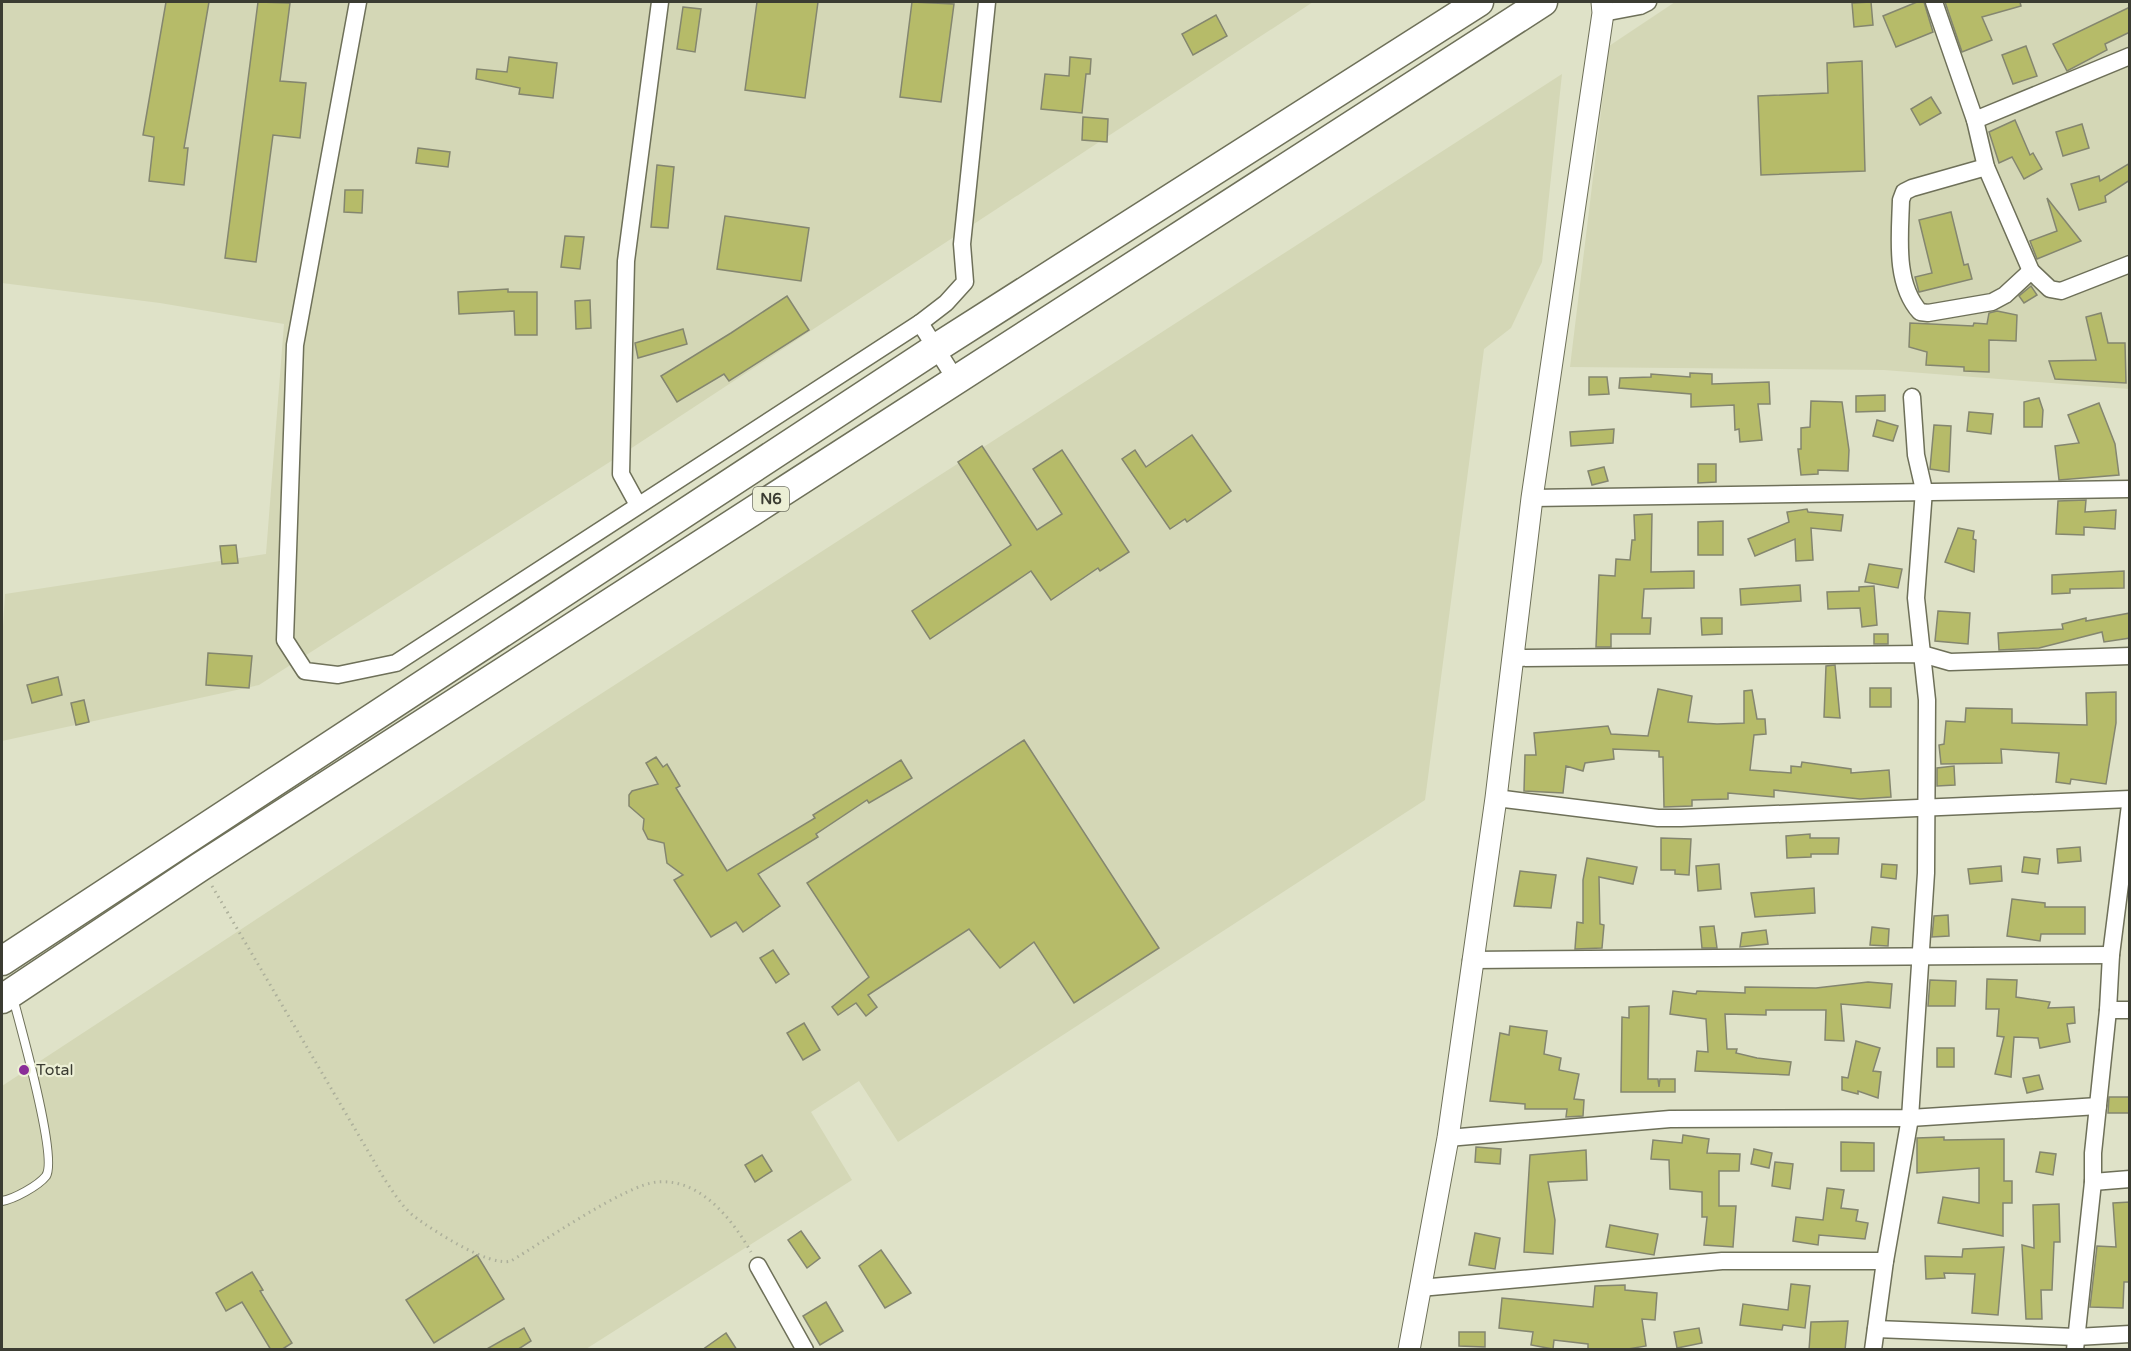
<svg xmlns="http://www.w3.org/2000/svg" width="2131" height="1351" font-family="'Varela Round',sans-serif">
<rect width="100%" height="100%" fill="#dfe2c8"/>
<g fill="#d4d7b6">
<polygon points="2,2 1313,2 627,451 259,685 2,741 2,643 5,594 266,554 284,324 160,303 2,283"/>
<polygon points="1675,2 2129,2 2129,389 1884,370 1570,367 1609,46"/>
<polygon points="1562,74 1542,262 1511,328 1484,349 1425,800 898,1142 859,1081 811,1112 852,1180 586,1349 2,1350 2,1086 565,717"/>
</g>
<g fill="#b6bb69" stroke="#84866f" stroke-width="1.5">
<polygon points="166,2 209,2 184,148 188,148 184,185 149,181 154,137 143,135"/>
<polygon points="258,2 290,3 280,81 306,83 300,138 273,135 256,262 225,258"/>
<polygon points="757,2 818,2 805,98 745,90"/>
<polygon points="912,2 954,4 941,102 900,97"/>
<polygon points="1871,2 1873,25 1854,27 1852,3"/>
<polygon points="1917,2 1924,2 1933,32 1896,47 1883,16"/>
<polygon points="1945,2 2020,2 2021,6 1982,17 1992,40 1962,52"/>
<polygon points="683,7 701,9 695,52 677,49"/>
<polygon points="2130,7 2130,32 2105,44 2107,50 2067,71 2053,44"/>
<polygon points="1216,15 1227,36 1193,55 1182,34"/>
<polygon points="2026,46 2037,76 2013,84 2002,55"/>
<polygon points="509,57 557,63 553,98 519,94 520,88 476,79 477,69 507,72"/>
<polygon points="1070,57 1091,59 1090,74 1086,74 1082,113 1041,109 1045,74 1069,76"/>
<polygon points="1862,61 1865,171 1761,175 1758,96 1828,93 1827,63"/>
<polygon points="1931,97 1941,113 1920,125 1911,109"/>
<polygon points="1083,117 1108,119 1107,142 1082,140"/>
<polygon points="2015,120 2030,155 2033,153 2042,169 2024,179 2012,157 1999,163 1989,132"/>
<polygon points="2082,124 2089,148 2063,156 2056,132"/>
<polygon points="418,148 450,152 448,167 416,163"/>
<polygon points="2130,163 2130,180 2105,196 2106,202 2079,210 2071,184 2099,176 2100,181"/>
<polygon points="657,165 674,167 668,228 651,227"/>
<polygon points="345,190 363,190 362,213 344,212"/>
<polygon points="2047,198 2081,241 2037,259 2030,241 2057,231"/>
<polygon points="1951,212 1964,265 1968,264 1972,279 1919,292 1915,277 1932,273 1919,220"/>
<polygon points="725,216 809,228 801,281 717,269"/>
<polygon points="565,236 584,237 580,269 561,267"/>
<polygon points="2031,286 2037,295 2024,303 2019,296"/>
<polygon points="508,289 508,292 537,292 537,335 515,335 514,311 459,314 458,292"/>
<polygon points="787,296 809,330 729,381 724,374 677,402 661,376 731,333"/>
<polygon points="590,300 591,328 576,329 575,301"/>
<polygon points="1997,311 2017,315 2016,341 1989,340 1989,372 1964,371 1964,367 1926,365 1927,352 1909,347 1910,323 1973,326 1974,323 1987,324 1989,313"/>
<polygon points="2101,313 2108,343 2125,343 2126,383 2055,379 2049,361 2096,360 2086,317"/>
<polygon points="683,329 687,344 638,358 635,343"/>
<polygon points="1690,373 1712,374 1712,384 1769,382 1770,404 1758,404 1762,440 1740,442 1739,429 1735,430 1734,405 1691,407 1691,394 1619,388 1620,378 1651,377 1651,374 1690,377"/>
<polygon points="1589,377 1607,377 1609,394 1589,395"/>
<polygon points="1885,395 1885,411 1856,412 1856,396"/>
<polygon points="2039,398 2043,410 2042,427 2024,427 2024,402"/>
<polygon points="1811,401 1842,402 1849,450 1848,471 1818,470 1818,474 1801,475 1798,449 1801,449 1801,428 1810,427"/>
<polygon points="2099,403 2115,444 2119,475 2059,480 2055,446 2079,443 2068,415"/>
<polygon points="1969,412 1993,414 1991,434 1967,431"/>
<polygon points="1877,420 1898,426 1893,441 1873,436"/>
<polygon points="1934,425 1951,426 1949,472 1930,469"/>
<polygon points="1614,429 1613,443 1571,446 1570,432"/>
<polygon points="1192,435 1231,491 1187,522 1185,519 1170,529 1122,459 1135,450 1146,467"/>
<polygon points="982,446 1037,530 1062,514 1033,469 1062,450 1129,552 1100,571 1098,568 1051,600 1031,571 930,639 912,611 1011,545 958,462"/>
<polygon points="1698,464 1716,464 1716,482 1698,483"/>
<polygon points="1604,467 1608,481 1592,485 1588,471"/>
<polygon points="2086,500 2085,512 2116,510 2115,529 2084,527 2084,535 2056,534 2058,501"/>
<polygon points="1807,509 1808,512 1843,515 1841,531 1811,528 1813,560 1796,561 1795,539 1755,556 1748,539 1789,522 1787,512"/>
<polygon points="1652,514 1651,572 1694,571 1694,588 1644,589 1642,618 1651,618 1650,634 1611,634 1611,647 1596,647 1599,575 1615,576 1616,559 1630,560 1632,540 1635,540 1634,515"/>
<polygon points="1723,521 1723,555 1698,555 1698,522"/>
<polygon points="1958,528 1974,531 1973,539 1976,540 1974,572 1945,562"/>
<polygon points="236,545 238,563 222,564 220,546"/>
<polygon points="1869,564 1902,569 1898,588 1865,582"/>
<polygon points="2124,571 2124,588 2070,589 2070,593 2052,594 2052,575"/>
<polygon points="1800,585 1801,601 1741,605 1740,589"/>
<polygon points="1874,586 1877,625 1862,627 1860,608 1828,609 1827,592 1859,591 1859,587"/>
<polygon points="1938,611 1970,613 1968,644 1935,641"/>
<polygon points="2130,613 2130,638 2104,642 2102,632 2039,648 1999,650 1998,633 2063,629 2062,624 2086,618 2086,621"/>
<polygon points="1701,618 1722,618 1722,634 1702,635"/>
<rect x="1874" y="634" width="14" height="10"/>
<polygon points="208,653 252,656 249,688 206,685"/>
<polygon points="1835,665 1840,718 1824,717 1826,666"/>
<polygon points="58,677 62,695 32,703 27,685"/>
<rect x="1870" y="688" width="21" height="19"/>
<polygon points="1658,689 1692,696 1688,722 1717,724 1744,723 1744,691 1752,690 1757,719 1765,719 1766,734 1754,735 1750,770 1791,773 1791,766 1801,767 1802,762 1851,769 1851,773 1889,770 1891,797 1860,799 1774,790 1774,797 1728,793 1728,799 1692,800 1692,806 1664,807 1663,757 1659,757 1659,751 1613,749 1614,759 1585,763 1583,771 1566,766 1563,793 1524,791 1525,755 1536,755 1534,733 1608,726 1611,734 1648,736"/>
<polygon points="2116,692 2116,723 2106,784 2071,779 2070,784 2056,782 2059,753 2001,749 2002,763 1941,764 1939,745 1944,744 1946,721 1965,722 1966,708 2012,709 2012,723 2087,725 2086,693"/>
<polygon points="84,700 89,722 76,725 71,703"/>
<polygon points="1024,740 1159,948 1074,1003 1034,942 1000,968 969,929 868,995 877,1007 866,1016 856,1003 838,1015 832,1007 869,977 807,883"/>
<polygon points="656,757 663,767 667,764 680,786 676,788 727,871 815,818 813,815 901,760 912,778 869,803 867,800 816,834 818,837 758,874 780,906 743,932 736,922 711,937 674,880 683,875 667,863 664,843 648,839 643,829 644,819 629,806 629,795 632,791 658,784 646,763"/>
<polygon points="1954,766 1955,785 1937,786 1937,768"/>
<polygon points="1810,834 1810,838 1839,838 1838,854 1811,854 1811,857 1787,858 1786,836"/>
<polygon points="1661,838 1691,839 1689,875 1675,874 1675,870 1661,870"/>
<polygon points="2080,847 2081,861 2058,863 2057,849"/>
<polygon points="2024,857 2040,859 2038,874 2022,872"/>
<polygon points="1587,858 1637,867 1633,884 1599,877 1600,924 1604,925 1602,948 1575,949 1577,922 1583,923 1583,880"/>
<polygon points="1719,864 1721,889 1698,891 1696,866"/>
<polygon points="1882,864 1897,865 1896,879 1881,877"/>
<polygon points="2001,866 2002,881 1970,884 1968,869"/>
<polygon points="1520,871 1556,875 1551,908 1514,906"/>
<polygon points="1814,888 1815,913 1755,917 1751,893"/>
<polygon points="2012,899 2045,903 2045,907 2085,907 2085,934 2041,934 2040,941 2007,936"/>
<polygon points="1948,915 1949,936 1932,937 1934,916"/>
<polygon points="1714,926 1717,948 1702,948 1700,927"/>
<polygon points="1872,927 1889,929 1888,946 1870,945"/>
<polygon points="1766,930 1768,944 1740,947 1742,933"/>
<polygon points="773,950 789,974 776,983 760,958"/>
<polygon points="1987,979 2017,980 2016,997 2050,1002 2048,1008 2074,1007 2075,1023 2067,1024 2070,1042 2040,1048 2038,1038 2014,1037 2011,1077 1995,1074 2004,1037 1997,1036 1999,1009 1986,1009"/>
<polygon points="1930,980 1956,981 1955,1006 1928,1006"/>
<polygon points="1868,982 1892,984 1890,1008 1841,1004 1844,1041 1825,1040 1826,1010 1766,1010 1766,1015 1725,1014 1727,1049 1737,1049 1736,1053 1757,1058 1791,1062 1789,1075 1695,1071 1697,1051 1708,1052 1706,1019 1670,1014 1673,991 1696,994 1697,991 1745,993 1745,987 1816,988"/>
<polygon points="1649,1006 1648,1079 1658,1079 1659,1087 1660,1079 1675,1079 1675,1092 1621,1092 1622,1017 1629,1018 1629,1007"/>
<polygon points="804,1023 820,1050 803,1060 787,1033"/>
<polygon points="1510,1026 1547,1031 1544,1054 1561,1058 1559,1070 1579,1074 1574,1099 1584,1100 1583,1116 1566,1117 1567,1109 1525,1109 1525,1104 1490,1101 1500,1033 1509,1035"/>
<polygon points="1856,1041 1880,1048 1873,1071 1881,1072 1878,1098 1858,1091 1858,1094 1842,1090 1842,1077 1848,1078"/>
<rect x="1937" y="1048" width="17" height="19"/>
<polygon points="2039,1075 2043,1089 2027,1093 2023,1078"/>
<polygon points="2109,1097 2130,1097 2130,1113 2108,1113"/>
<polygon points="1683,1135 1709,1139 1707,1153 1740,1154 1739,1171 1719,1171 1719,1206 1736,1206 1733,1247 1704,1245 1707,1217 1702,1217 1702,1192 1670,1189 1669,1160 1651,1159 1653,1140 1682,1143"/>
<polygon points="1944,1137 1944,1140 2004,1139 2004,1181 2012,1181 2012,1203 2003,1203 2003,1236 1938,1223 1943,1197 1979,1203 1979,1168 1917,1173 1917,1138"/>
<polygon points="1841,1142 1874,1143 1874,1171 1841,1171"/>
<polygon points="1476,1147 1501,1149 1500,1164 1475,1162"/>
<polygon points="1754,1149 1772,1153 1769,1168 1751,1164"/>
<polygon points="1586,1150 1587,1180 1548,1182 1555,1220 1553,1254 1524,1252 1530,1155"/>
<polygon points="2040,1152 2056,1154 2053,1175 2036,1172"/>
<polygon points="762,1155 772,1171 755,1182 745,1165"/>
<polygon points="1775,1162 1793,1164 1790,1189 1772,1186"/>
<polygon points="1827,1188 1844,1190 1841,1208 1858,1210 1856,1221 1868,1223 1865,1239 1819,1235 1818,1245 1793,1241 1796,1217 1823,1220"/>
<polygon points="2130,1202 2130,1282 2124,1282 2123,1308 2090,1307 2097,1246 2116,1247 2113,1203"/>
<polygon points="2059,1204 2060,1242 2054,1242 2052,1290 2041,1290 2042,1319 2026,1319 2022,1245 2034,1248 2033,1205"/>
<polygon points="1610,1225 1658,1234 1654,1255 1606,1247"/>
<polygon points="801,1231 820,1258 807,1268 788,1240"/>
<polygon points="1475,1233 1500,1238 1495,1269 1469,1265"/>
<polygon points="2004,1247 1998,1315 1972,1313 1975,1274 1944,1273 1945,1278 1926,1279 1925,1256 1962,1257 1963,1249"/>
<polygon points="881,1250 911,1293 885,1308 859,1266"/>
<polygon points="477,1255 504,1299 434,1343 406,1300"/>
<polygon points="252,1272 263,1290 260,1291 292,1343 281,1350 271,1350 242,1302 226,1311 216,1293"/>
<polygon points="1791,1284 1810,1286 1805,1328 1783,1325 1782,1330 1740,1325 1743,1304 1788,1310"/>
<polygon points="1625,1285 1625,1290 1657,1293 1655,1320 1642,1319 1646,1346 1622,1350 1588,1350 1588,1344 1554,1340 1553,1349 1531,1345 1533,1332 1499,1328 1502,1298 1593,1307 1595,1286"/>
<polygon points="826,1302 843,1331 820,1345 803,1316"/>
<polygon points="1848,1321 1845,1350 1809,1350 1811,1322"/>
<polygon points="524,1328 531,1341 517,1350 485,1350"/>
<polygon points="1699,1328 1702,1343 1677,1348 1674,1332"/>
<polygon points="1459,1332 1485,1332 1485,1347 1459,1346"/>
<polygon points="726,1333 737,1350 702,1350"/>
</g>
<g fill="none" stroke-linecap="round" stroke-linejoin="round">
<defs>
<path id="service" d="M2,1201C14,1199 38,1186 46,1176C58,1159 20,1024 13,998"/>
<g id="minor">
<polyline points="358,2 295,345 285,640 305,671 338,675 396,663 920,323 956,380"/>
<polyline points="1934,2 1975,120 1986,167 2031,271 2050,289 2061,291 2130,264"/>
<polyline points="1603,13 1640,6 1648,2"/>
<polyline points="1975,120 2130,56"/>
<path d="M1986,167L1912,188L1904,192L1901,200C1900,236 1894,283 1920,312L1928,313L1992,302L2005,295L2031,271"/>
<polyline points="920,323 946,303 965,282 962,244 987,2"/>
<polyline points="1532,498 2130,489"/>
<polyline points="638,505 621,474 626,261 660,2"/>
<polyline points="1512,658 1922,654 1950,662 2130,656"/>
<polyline points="1496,798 1658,818 1681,818 2130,799"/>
<polyline points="1471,960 2111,955"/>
<polyline points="2108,1010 2130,1010"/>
<polyline points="1448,1138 1670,1119 1910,1118 2098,1106"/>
<polyline points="2093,1182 2130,1179"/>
<polyline points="758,1266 805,1350"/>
<polyline points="1420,1288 1722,1261 1885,1261"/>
<polyline points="1876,1329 2076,1337 2130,1334"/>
<polyline points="1873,1350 1885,1261 1910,1118 1926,873 1927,700 1916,598 1924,490 1916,455 1912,397"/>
<polyline points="2075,1350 2093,1182 2093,1153 2108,1010 2111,955 2130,805"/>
</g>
<polyline id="tertiary" points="1409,1350 1448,1138 1496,798 1532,498 1603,13 1602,2"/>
<g id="trunk">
<polyline points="2,961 936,348 1479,2"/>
<polyline points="2,999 200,867 1543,2"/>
</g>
</defs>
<use href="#service" stroke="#6e7059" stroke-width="10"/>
<use href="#minor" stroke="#6e7059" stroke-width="19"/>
<use href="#tertiary" stroke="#6e7059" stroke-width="23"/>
<use href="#trunk" stroke="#6e7059" stroke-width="31"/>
<path stroke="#adb09b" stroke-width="3" stroke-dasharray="1.5 4.5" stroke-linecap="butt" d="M212,886L385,1180C394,1193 402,1207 415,1217C434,1231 489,1267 511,1261C541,1243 627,1184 657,1182C700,1178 732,1219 751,1252"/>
<use href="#service" stroke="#fff" stroke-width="8"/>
<use href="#minor" stroke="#fff" stroke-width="16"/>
<use href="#tertiary" stroke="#fff" stroke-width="21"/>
<use href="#trunk" stroke="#fff" stroke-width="28"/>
</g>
<circle fill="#8a2d98" stroke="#ecefd5" stroke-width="2" cx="24" cy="1070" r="6"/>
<g text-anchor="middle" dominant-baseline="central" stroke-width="4.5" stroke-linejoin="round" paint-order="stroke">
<rect fill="#ecefd5" stroke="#707263" stroke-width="1.5" x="753" y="487" width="36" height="24" rx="4.5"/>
<g font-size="15" font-weight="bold" fill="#3b3c32">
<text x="771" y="499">N6</text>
</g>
<g font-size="16" fill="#3b3c32" stroke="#ecefd5" text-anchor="start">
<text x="36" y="1070">Total</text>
</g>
</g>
<rect width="2131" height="1351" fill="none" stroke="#3b3c32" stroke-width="6"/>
</svg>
